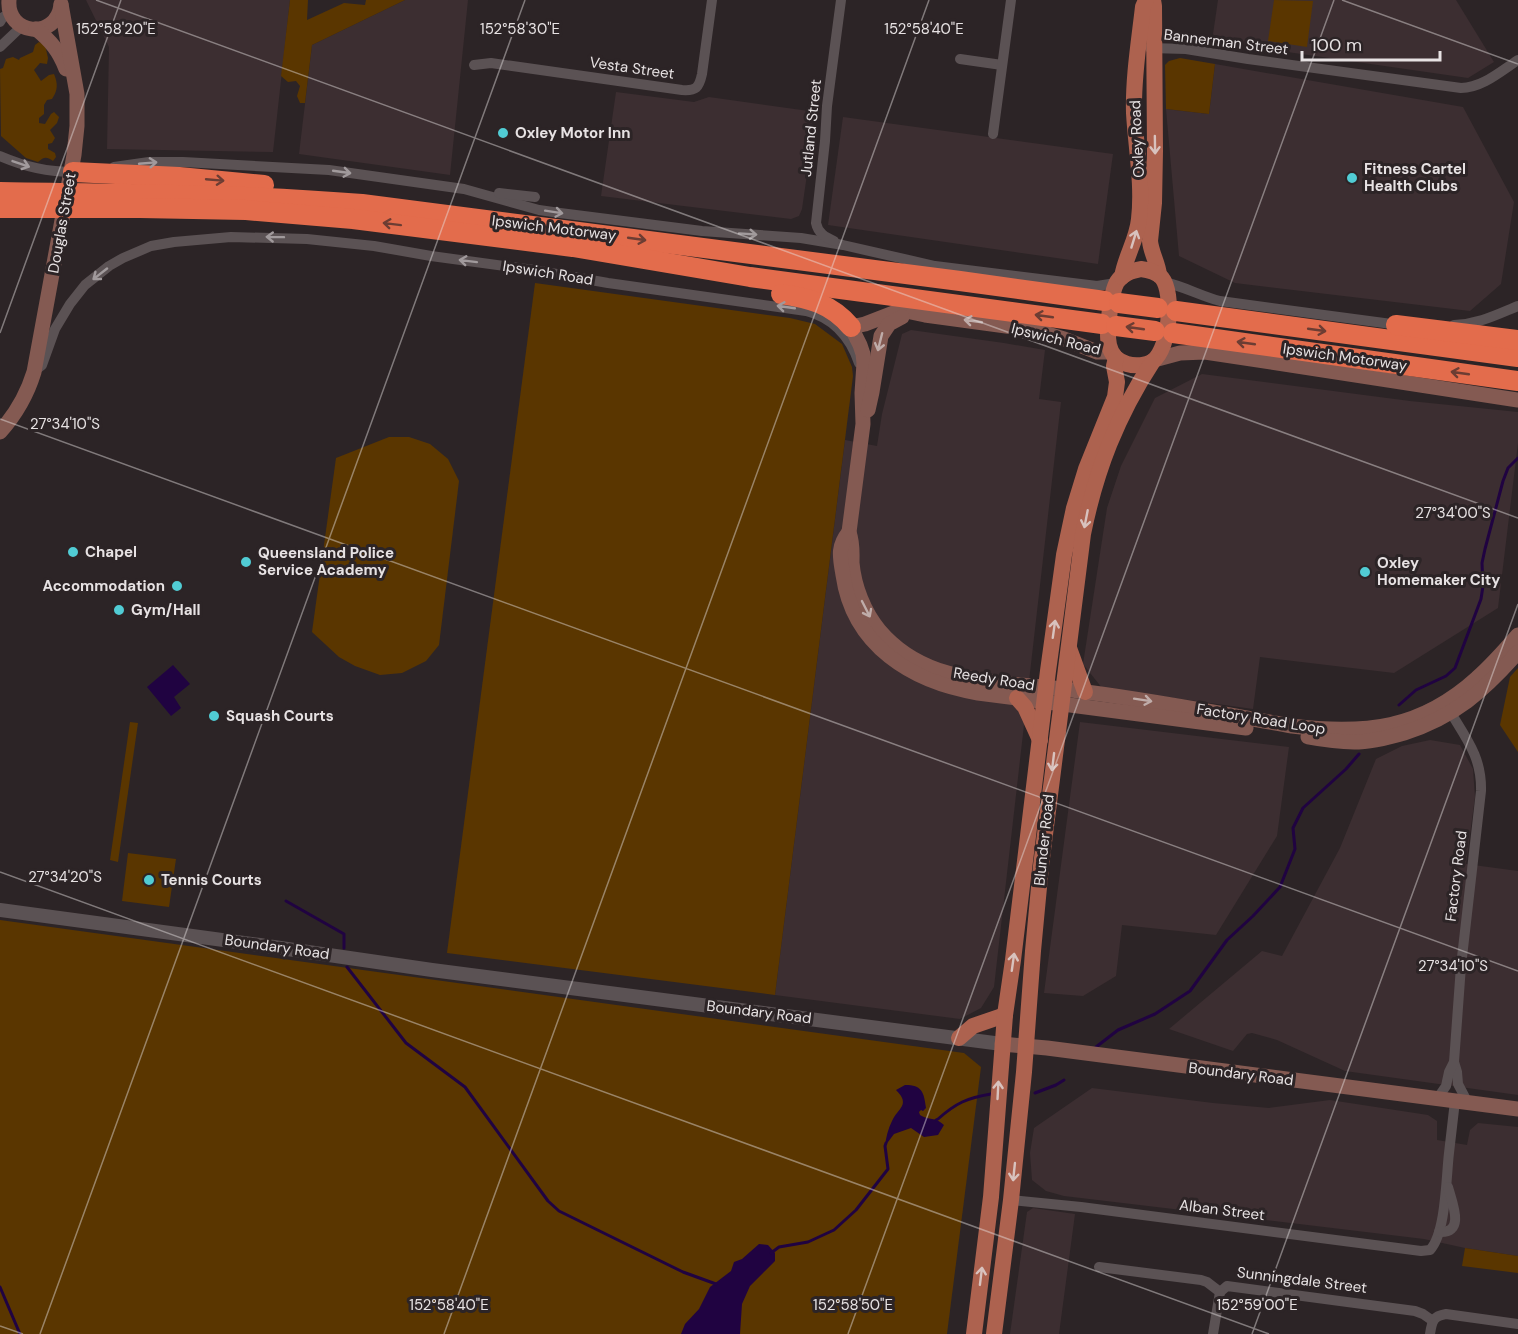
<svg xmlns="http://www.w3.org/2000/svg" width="1518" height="1334" font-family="'DM Sans',sans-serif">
<rect width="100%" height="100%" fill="#2c2426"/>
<g fill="#3c2e31">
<polygon points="86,0 290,0 273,152 107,149 109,47"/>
<polygon points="405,0 468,0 450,175 299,154 312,45"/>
<polygon points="1218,0 1456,0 1494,62 1468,78 1212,41"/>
<polygon points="1215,64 1463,107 1514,202 1501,284 1470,311 1235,283 1179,256 1166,109 1209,114"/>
<polygon points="616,92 694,102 709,97 816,112 802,209 799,216 791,219 601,196"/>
<polygon points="843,117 1113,154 1098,264 828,225"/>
<polygon points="911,330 1004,343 1045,350 1039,399 1061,402 994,987 981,1008 960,1019 775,995 845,440 877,446 882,414 902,334"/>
<polygon points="1202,374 1410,401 1518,412 1518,443 1498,608 1394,673 1260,657 1253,709 1102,688 1083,664 1107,508 1121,466 1155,398"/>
<polygon points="1080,722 1289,747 1277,836 1216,935 1122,925 1116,976 1083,996 1044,993"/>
<polygon points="1430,740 1460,745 1473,769 1475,797 1466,864 1518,871 1518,1095 1345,1071 1277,1040 1252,1033 1247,1034 1233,1051 1169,1029 1262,951 1282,956 1340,848 1376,759 1402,746"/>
<polygon points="1092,1088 1213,1103 1269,1108 1330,1100 1428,1115 1437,1121 1437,1140 1467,1145 1470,1130 1478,1123 1518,1127 1518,1256 1465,1248 1424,1239 1064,1196 1046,1191 1032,1180 1030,1153 1034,1128"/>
<polygon points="1033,1208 1075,1214 1059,1334 1010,1334 1027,1212"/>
</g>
<g fill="#5a3600">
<polygon points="290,0 308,0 307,20 344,3 365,5 366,0 405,0 312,45 305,103 300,103 297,96 300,86 296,81 288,82 281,76"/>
<polygon points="1274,0 1313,1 1307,47 1268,41"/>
<path d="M39,42L45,45L48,58L47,64L40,63L34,70L41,81L49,75L54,74C58,84 58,90 52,99L47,100L44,105V114L39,118V123L45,124L51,114L54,112L59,117L57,123L50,130L55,138L52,143L48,144V149L55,153L56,157L53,161C46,156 44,157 38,162L26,158L1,136L0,69L3,68L6,59L13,57L19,60L20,58L33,52L35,45Z"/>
<polygon points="1180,58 1215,64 1209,114 1166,109 1165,65 1169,61"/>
<polygon points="535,283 790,318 815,324 842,344 852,367 853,376 775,995 447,953"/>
<polygon points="389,437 409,437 430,444 448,459 459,481 439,645 426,661 402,673 380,675 355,666 339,657 312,632 336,458"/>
<polygon points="1518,668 1518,752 1500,725 1510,677"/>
<polygon points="130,722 138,723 118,862 110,860"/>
<polygon points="128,853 176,859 169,907 122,901"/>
<polygon points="0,920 964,1053 981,1067 947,1334 0,1334"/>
<polygon points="1465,1248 1518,1256 1518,1273 1462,1266"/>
</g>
<g fill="#200341">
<polygon points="173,665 190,684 174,697 181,708 171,716 147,687"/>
<path d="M905,1085C922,1085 924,1092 926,1108L923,1111L921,1110L919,1112L920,1115C930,1121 934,1116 944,1125L938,1135L924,1137L911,1128L894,1134L885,1146C886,1137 888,1129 892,1121C898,1108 911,1105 896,1090Z"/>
<polygon points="759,1244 768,1245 775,1253 775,1261 750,1286 742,1304 740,1334 681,1334 685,1324 699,1309 710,1287 731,1271 734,1262 742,1259"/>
</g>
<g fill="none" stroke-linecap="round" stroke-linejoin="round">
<g stroke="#200341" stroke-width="3">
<polyline points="1399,705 1416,690 1446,676 1455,668 1481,599 1483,586 1482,563 1485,549 1503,481 1508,468 1518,458"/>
<polyline points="286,901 344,934 344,948"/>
<polyline points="347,967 406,1043 465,1087 548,1201 559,1211 683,1272 716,1284"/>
<polyline points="1096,1047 1118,1030 1155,1014 1190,991 1227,940 1253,916 1280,887 1295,849 1293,828 1303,808 1346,769 1359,754"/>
<polyline points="1035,1093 1056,1085 1064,1080"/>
<path d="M936,1120L938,1119C956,1103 967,1098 991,1094"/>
<polyline points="771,1253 779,1247 808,1242 834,1230 856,1210 888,1169 885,1146 886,1143"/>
<polyline points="0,1287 20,1334"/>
</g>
<g stroke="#5b5254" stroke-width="10">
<polyline points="0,22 3,17 10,13"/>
<polyline points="0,47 22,26"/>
<path d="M1150,48L1186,49L1248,59L1461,88C1482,88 1501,71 1518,60"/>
<polyline points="960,59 1002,65"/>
<path d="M474,65L491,63L682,90C696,91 699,88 702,74L712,0"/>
<polyline points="993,134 1011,0"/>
<path d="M0,156C26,167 47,172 75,172"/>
<polyline points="114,167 149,162 183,162 329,170 464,189 539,210 560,213 702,231 801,238 843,245 935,266 1097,286 1116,283"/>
<polyline points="499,193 535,197"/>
<path d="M834,241C825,237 818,233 816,223L825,141L827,106L841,0"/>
<path d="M1164,282C1183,286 1201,296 1220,301L1399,325"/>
<path d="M1454,325C1479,324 1496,315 1518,306"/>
<path d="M37,369L42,365L55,329L70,304L85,285L109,266L123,258L151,246L174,242L231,237L307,239L374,246L431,256L534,270L608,283L806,311C834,318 850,337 859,363"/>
<polyline points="1454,1062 1457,1072 1458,1084 1468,1103"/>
<path d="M1437,1099L1446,1086L1449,1072L1454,1062L1461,966L1481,791C1482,756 1465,737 1448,708"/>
<path d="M1011,1200L1081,1207L1421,1251L1430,1250C1446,1233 1446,1178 1449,1153C1451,1136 1453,1119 1455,1101"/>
<path d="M1439,1232C1466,1234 1452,1202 1448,1187"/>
<polyline points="1099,1267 1201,1280 1207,1282 1220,1292"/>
<polyline points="1220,1292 1227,1286 1415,1311 1423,1314 1433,1321"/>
<polyline points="1213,1334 1220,1292"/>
<path d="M1430,1334C1432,1321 1433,1316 1446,1314L1518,1324"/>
</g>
<polyline stroke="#5b5254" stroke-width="14" points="0,910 260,945 432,970 1002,1044"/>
<g stroke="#845a52" stroke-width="15">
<path d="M9,0C6,35 56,41 61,5"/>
<path d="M36,29C51,41 59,51 66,69"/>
<path d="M1111,352H1097L1064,339L1034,330L925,315L906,311L896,312L865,324L851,327L860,345L863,354L864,363L862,393L863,424L849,532C853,544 852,551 852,563C854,586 864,612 879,630C895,649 915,662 938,670C983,685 1039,685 1086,692C1155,701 1224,714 1292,726C1365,735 1421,729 1477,678C1492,665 1505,650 1518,635"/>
<polyline points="1154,360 1180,353 1205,352 1518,400"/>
<polyline points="868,410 872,392 881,336 889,324 902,317"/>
<path d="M0,432C16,414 27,395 34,372L74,155L77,126V94L61,4"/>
<path d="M849,532C837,547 840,557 843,575C853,646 912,682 978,693L1246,728"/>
<path d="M1308,737C1324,740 1339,742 1354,742C1371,742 1387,738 1404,733C1454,717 1484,691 1518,652"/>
<polyline points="1002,1044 1047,1048 1518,1109"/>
</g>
<g stroke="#ad624f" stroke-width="16">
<path d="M1153,0L1154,6L1155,151L1154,203L1150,241C1151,253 1158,263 1159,275"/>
<path d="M1141,269C1149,270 1157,272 1162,278C1174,293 1170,348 1153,361C1147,366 1134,366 1127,364C1117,361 1111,354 1109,345C1106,332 1111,292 1117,282C1123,273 1132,271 1141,269Z"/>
<path d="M1122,277C1125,257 1137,240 1139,219C1143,185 1136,148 1134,113C1133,78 1139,42 1143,7L1146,0"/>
<polyline points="1069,648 1085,692"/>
<polyline points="1017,698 1025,707 1040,740"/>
<polyline points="959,1038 973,1026 1005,1015"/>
<polyline points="974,1334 991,1197 1005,1015 1013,960 1048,671 1064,555 1074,508 1086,469 1115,397 1117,382 1114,366 1116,358"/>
<path d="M994,1334L1011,1200L1024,1072L1033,951L1041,866L1083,534C1096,470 1117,416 1153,361"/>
</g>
<g stroke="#e36c4c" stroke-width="20">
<polyline points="73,172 179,177 264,185"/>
<path d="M0,192C121,194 242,194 362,204L960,281L1105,301"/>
<polyline points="0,208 140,208 246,210 353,219 573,247 750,277 1102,324"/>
<path d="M781,294C809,298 832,304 851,327"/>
<polyline points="1119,303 1158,308"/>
<polyline points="1176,311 1518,357"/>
<polyline points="1396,325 1518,340"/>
<polyline points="1116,326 1155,331"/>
<polyline points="1173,333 1518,381"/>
</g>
</g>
<defs><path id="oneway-shaft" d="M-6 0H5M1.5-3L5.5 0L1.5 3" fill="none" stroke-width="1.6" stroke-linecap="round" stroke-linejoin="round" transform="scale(1.5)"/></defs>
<g stroke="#d8c2be">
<use href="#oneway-shaft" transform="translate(1155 145) rotate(89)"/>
<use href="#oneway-shaft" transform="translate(1134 239) rotate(-73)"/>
<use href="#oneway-shaft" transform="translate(1086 519) rotate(101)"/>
<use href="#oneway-shaft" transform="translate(1054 629) rotate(-82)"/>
<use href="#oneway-shaft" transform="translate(1053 762) rotate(97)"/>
<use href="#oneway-shaft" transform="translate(1013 962) rotate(-82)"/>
<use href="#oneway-shaft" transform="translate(998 1090) rotate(-87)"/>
<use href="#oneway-shaft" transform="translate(1014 1172) rotate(96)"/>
<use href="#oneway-shaft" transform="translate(981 1276) rotate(-83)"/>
</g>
<g stroke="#a19a9c">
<use href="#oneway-shaft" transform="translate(148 163) rotate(-5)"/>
<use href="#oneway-shaft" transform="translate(21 164) rotate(19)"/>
<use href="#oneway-shaft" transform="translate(342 172) rotate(8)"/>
<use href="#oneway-shaft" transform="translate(554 212) rotate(9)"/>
<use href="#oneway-shaft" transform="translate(748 234) rotate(4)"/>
<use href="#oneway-shaft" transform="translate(275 237) rotate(-179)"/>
<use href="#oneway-shaft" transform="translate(468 261) rotate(-173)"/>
<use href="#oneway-shaft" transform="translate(100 274) rotate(142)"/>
<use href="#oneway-shaft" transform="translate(786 307) rotate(-172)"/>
</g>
<g stroke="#6c3d33">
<use href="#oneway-shaft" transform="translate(215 180) rotate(5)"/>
<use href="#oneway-shaft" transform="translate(392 224) rotate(-173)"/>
<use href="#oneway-shaft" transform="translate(637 239) rotate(8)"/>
<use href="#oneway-shaft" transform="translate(1044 316) rotate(-172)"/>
<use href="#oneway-shaft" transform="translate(1135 328) rotate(-172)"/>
<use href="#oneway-shaft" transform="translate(1317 330) rotate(8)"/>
<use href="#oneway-shaft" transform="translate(1246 343) rotate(-172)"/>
<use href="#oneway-shaft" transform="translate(1460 373) rotate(-172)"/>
</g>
<g stroke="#bfaca9">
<use href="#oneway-shaft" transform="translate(973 321) rotate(-172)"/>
<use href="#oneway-shaft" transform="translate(880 342) rotate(104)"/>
<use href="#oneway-shaft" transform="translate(866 609) rotate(63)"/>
<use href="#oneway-shaft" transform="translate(1143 700) rotate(9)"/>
</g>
<path fill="none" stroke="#e7e2e3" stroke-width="1.5" stroke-opacity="0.45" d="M96,0L1518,518M1342,0L1518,64M0,333L121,0M0,419L1518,971M0,872L1269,1334M0,1326L23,1334M40,1334L525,0M444,1334L929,0M848,1334L1334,0M1252,1334L1518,604"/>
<g fill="#51ccd4" stroke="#2c2426" stroke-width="2">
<circle cx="503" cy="133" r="6"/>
<circle cx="1352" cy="178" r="6"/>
<circle cx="73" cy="552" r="6"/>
<circle cx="246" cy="562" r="6"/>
<circle cx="1365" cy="572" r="6"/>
<circle cx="177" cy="586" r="6"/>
<circle cx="119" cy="610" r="6"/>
<circle cx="214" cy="716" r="6"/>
<circle cx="149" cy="880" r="6"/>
</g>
<g text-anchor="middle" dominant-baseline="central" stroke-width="6" stroke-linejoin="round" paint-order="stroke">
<g font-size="15" fill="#e7e2e3" stroke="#2c2426">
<text transform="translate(1226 42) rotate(7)">Bannerman Street</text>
<text transform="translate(632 68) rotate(8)">Vesta Street</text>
<text transform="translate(811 128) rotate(-84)">Jutland Street</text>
<text transform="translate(1137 139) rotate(-93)">Oxley Road</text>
<text transform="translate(62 223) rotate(-80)">Douglas Street</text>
<text transform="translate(554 228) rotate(7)">Ipswich Motorway</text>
<text transform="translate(548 273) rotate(9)">Ipswich Road</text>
<text transform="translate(1056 339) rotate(14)">Ipswich Road</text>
<text transform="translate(1345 357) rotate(8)">Ipswich Motorway</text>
<text transform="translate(994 679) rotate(9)">Reedy Road</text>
<text transform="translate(1261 719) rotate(9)">Factory Road Loop</text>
<text transform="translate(1044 840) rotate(-84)">Blunder Road</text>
<text transform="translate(1456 876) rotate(-83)">Factory Road</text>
<text transform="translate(277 947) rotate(8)">Boundary Road</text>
<text transform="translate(759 1012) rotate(7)">Boundary Road</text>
<text transform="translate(1241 1074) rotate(7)">Boundary Road</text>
<text transform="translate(1222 1210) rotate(7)">Alban Street</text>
<text transform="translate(1302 1280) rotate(7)">Sunningdale Street</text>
</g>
<g font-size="15" font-weight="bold" fill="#e7e2e3" stroke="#2c2426" text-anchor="start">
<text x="515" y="133">Oxley Motor Inn</text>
<text x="1364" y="169">Fitness Cartel<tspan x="1364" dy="17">Health Clubs</tspan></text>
<text x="85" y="552">Chapel</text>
<text x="258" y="553">Queensland Police<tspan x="258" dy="17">Service Academy</tspan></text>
<text x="1377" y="563">Oxley<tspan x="1377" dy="17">Homemaker City</tspan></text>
<text x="165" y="586" text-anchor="end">Accommodation</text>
<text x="131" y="610">Gym/Hall</text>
<text x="226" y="716">Squash Courts</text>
<text x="161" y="880">Tennis Courts</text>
</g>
</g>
<g font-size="15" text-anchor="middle" fill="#e7e2e3" stroke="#2c2426" stroke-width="6" stroke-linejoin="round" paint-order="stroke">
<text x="116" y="34">152°58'20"E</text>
<text x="520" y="34">152°58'30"E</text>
<text x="924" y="34">152°58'40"E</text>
<text x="65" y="429">27°34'10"S</text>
<text x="1453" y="518">27°34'00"S</text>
<text x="65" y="882">27°34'20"S</text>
<text x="1453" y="971">27°34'10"S</text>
<text x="449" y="1310">152°58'40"E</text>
<text x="853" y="1310">152°58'50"E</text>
<text x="1257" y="1310">152°59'00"E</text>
</g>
<path d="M1302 51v9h138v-9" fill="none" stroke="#e7e2e3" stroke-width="3"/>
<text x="1311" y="51" font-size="18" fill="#e7e2e3" stroke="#2c2426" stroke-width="4.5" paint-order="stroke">100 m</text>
</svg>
